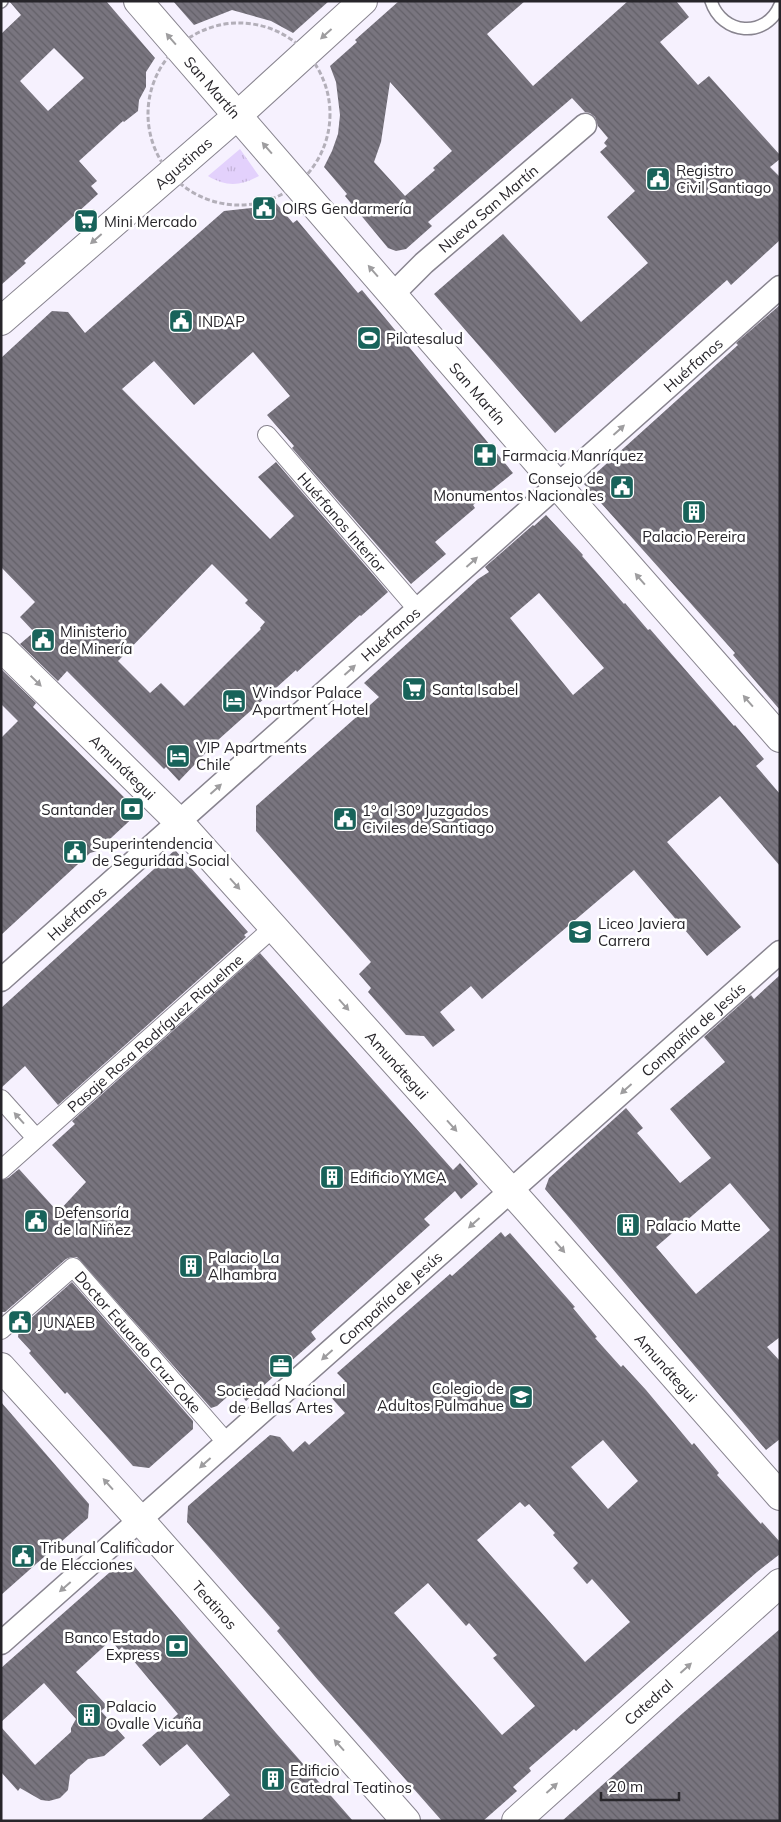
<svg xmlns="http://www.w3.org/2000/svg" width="781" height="1822" font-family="Mulish,sans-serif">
<defs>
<pattern id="grass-tufts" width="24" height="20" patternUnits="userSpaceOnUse" patternTransform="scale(1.25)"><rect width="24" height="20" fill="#e3d1fc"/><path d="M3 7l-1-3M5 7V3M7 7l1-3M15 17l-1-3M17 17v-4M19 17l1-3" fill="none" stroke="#c3b3d8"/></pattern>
<pattern id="building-back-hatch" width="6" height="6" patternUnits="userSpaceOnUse" patternTransform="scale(1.25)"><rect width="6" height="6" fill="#79757f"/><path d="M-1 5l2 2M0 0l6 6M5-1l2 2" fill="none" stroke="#636068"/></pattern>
</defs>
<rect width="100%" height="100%" fill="#f6f1fe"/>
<path fill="url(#grass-tufts)" d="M240,149L259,176C241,186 226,187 208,176Z"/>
<g fill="url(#building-back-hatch)" fill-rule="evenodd">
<path d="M9,1H106L155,58L146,72V87L139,100L138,111L124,122L123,121L79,161L97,181L91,186L98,194L24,261L26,263L1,285V34L21,15ZM54,48L84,78L48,111L20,81Z"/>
<polygon points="173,1 329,1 293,33 271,21 232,10 194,25"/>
<path d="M399,1H525L487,34L533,86L628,1H676L689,17L660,42L698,85L709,76L780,155V159L770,167L780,177V240L731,285L727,280L555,433L434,294L503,234L581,322L648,263L607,217L635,191L600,152L607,146L604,143L608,138L598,126L595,117L590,113L585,112L572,98L428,222L432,226L406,249L396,251L388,248L345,196L347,194L324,167L332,151L338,134L340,115L336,82L330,66L357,42L355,40ZM390,82L452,151L433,168L435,170L405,196L374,162L381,142Z"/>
<path d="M276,203L293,223L297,220L358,293L362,290L513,473L473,505L475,508L435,542L446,554L411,584L292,448L294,446L267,415L290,396L253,352L194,405L154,361L122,389L270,539L294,516L258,477L276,462L388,592L361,616L360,615L297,672L296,670L218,740L179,781L166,767L164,769L67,671L58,681L20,644L34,632L20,617L35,602L1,567V358L52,311L68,312L85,333L224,211L270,206ZM212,564L248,600L245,603L265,622L260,628L261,629L184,706L161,683L150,693L118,661Z"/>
<polygon points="780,305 780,710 733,655 735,653 584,484 738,345 736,343"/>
<path d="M546,515L583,555L582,556L624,604L625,603L648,630L650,629L734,726L735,725L764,759L756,766L780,794V866L720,796L667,842L741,927L707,956L634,870L482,999L471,986L440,1012L455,1030L433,1047L424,1036L406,1035L368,992L371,988L359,974L371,962L256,831V806L379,697L364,683L478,579L489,572L485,567L533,525L534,526ZM539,593L604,668L573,695L510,618Z"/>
<polygon points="1,669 36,703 33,707 139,812 97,851 90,853 1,935 1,738 18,721 1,704"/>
<polygon points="175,850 248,932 244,935 246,937 58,1105 25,1066 1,1088 1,1008"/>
<polygon points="260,953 453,1170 460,1163 478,1184 461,1199 455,1191 424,1219 430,1225 311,1332 316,1339 246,1401 236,1389 217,1406 211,1408 77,1257 71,1257 66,1259 5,1312 1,1312 1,1180 8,1178 19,1169 58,1212 86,1182 52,1145 75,1124 72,1121"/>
<path d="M780,975V1337L767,1347L780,1361V1439L766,1450L545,1189L549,1178L626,1108L643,1128L637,1133L680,1183L711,1158L670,1109L725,1062L704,1037L751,995L754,999ZM730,1183L770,1230L696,1294L656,1247Z"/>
<path d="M501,1232L505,1237L510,1233L575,1307L573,1308L597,1337L595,1338L621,1367L623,1365L646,1390L692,1445L694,1443L719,1473L717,1475L761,1524L762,1522L780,1542V1554L757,1572L576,1731L574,1729L529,1768L531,1771L513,1787L517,1791L483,1821H442L318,1680L277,1631L280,1628L187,1522L188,1506L270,1435L280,1437L293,1452L305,1441L309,1445L345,1413L329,1395L345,1381L337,1373L450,1274L452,1276ZM603,1440L638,1481L608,1509L571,1467ZM520,1502L525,1507L529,1504L555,1533L553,1535L578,1563L573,1568L587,1584L592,1579L630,1622L585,1662L477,1540ZM428,1583L466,1626L469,1623L497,1655L493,1658L535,1706L502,1735L394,1613Z"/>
<polygon points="72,1282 193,1421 193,1429 149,1468 133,1466 67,1392 65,1394 29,1353 31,1351 18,1337 19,1329"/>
<polygon points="1,1402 89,1504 88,1518 1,1595"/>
<polygon points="118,1565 134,1566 276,1733 353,1821 200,1821 230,1795 187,1744 160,1766 142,1745 178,1714 122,1647 119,1650 111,1640 76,1672 107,1706 101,1711 125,1738 104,1756 88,1759 70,1775 68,1790 60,1798 49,1801 41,1800 20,1788 18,1791 1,1772 1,1727 35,1765 71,1732 71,1728 76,1719 44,1683 1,1722 1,1668"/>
<polygon points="780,1629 780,1821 562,1821 683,1713"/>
</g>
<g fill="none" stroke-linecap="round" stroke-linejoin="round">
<defs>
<g id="service">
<path d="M711,1C722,35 766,39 780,5"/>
<polyline points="1,2 2,1"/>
</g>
<g id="pedestrian">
<path id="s1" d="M267,435L418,610"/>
<polyline points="1,1099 36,1138"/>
<path id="s2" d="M1,1170L274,927"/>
<path id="s3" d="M1,1330L73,1267L227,1443"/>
</g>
<g id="minor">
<path id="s4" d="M393,294L424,263L585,125"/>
<path id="s5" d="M1,980L780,287"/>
<path id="s6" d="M1,1643L780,952"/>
</g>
<g id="tertiary">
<path id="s7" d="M138,1L574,504L780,738"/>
</g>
<g id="secondary">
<path id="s8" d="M1,321L238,115L363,1"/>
<path id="s9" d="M1,647L179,822L527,1209L780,1496"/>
<path id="s10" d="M1,1367L140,1520L406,1821"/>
<path id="s11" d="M516,1821L780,1583"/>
</g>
</defs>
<use href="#service" stroke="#88848f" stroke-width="14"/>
<use href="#pedestrian" stroke="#88848f" stroke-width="20"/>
<use href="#minor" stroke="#88848f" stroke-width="25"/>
<use href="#tertiary" stroke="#88848f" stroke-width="30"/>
<use href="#secondary" stroke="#88848f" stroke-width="30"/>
<circle stroke="#b3afb9" stroke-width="3" stroke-dasharray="5 2.5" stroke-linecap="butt" cx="239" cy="114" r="91"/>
<use href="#service" stroke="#fff" stroke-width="11"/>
<use href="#pedestrian" stroke="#fff" stroke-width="18"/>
<use href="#minor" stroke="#fff" stroke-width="22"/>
<use href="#tertiary" stroke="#fff" stroke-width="28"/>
<use href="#secondary" stroke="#fff" stroke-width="28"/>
</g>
<defs><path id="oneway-solid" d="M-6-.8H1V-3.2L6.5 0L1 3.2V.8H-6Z" transform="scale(1.25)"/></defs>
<g fill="#9e9d9f">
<use href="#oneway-solid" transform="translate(326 34) rotate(138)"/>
<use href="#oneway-solid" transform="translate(171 39) rotate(-131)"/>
<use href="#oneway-solid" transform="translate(267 148) rotate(-131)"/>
<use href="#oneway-solid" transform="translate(96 239) rotate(139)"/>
<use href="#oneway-solid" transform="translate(373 271) rotate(-131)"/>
<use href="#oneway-solid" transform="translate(619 430) rotate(-42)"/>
<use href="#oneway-solid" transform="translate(472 562) rotate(-42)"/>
<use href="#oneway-solid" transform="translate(640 579) rotate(-131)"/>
<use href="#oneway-solid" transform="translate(350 670) rotate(-42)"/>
<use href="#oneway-solid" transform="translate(36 681) rotate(44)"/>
<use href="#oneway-solid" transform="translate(748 701) rotate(-131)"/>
<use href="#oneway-solid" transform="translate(216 789) rotate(-42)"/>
<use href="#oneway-solid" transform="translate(235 884) rotate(48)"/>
<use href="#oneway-solid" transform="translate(344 1005) rotate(48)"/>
<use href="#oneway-solid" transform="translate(626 1089) rotate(138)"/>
<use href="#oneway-solid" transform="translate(19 1118) rotate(-132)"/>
<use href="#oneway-solid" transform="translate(452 1126) rotate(48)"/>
<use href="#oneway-solid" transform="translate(474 1223) rotate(138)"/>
<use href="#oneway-solid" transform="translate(560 1247) rotate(49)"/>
<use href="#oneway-solid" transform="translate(327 1355) rotate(138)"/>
<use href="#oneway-solid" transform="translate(205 1463) rotate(138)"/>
<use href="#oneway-solid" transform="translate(108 1484) rotate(-132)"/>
<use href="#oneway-solid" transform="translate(65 1587) rotate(139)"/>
<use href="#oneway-solid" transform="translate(686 1668) rotate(-42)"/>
<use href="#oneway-solid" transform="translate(339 1745) rotate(-132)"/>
<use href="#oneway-solid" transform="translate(552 1788) rotate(-42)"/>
</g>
<defs>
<symbol id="civic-square" viewBox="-11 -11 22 22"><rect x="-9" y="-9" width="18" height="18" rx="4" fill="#18635a" stroke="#fff"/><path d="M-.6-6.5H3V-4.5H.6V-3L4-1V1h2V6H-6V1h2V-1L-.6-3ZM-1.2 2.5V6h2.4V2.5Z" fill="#fff"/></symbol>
<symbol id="supermarket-square" viewBox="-11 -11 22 22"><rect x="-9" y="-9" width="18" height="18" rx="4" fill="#18635a" stroke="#fff"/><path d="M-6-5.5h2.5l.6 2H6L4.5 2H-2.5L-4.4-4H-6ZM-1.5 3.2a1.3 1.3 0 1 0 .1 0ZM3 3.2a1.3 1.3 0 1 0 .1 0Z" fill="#fff"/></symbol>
<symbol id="stadium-square" viewBox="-11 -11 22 22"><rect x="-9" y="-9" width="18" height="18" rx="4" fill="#18635a" stroke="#fff"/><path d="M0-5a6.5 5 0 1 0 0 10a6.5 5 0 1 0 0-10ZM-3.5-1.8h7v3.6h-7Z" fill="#fff"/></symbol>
<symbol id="pharmacy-square" viewBox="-11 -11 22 22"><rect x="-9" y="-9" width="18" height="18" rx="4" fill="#18635a" stroke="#fff"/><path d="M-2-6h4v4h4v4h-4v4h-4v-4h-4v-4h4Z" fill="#fff"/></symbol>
<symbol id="building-square" viewBox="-11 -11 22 22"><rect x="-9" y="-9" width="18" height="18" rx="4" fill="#18635a" stroke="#fff"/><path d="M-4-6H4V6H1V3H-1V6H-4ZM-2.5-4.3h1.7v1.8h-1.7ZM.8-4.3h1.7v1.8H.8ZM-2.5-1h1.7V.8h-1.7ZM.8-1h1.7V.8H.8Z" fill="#fff"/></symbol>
<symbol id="hotel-square" viewBox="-11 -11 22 22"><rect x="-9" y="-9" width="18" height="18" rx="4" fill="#18635a" stroke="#fff"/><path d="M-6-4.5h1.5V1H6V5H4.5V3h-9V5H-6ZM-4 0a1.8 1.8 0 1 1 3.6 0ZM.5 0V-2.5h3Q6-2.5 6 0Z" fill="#fff"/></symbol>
<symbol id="bank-square" viewBox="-11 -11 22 22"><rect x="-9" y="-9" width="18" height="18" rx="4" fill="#18635a" stroke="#fff"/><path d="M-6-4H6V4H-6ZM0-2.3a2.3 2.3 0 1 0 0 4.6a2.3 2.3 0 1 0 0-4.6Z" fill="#fff"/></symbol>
<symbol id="school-square" viewBox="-11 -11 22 22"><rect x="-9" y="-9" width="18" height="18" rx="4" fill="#18635a" stroke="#fff"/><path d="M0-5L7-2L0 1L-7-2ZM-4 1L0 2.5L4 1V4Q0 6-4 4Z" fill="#fff"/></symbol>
<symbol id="office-square" viewBox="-11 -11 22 22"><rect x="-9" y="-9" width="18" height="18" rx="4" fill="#18635a" stroke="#fff"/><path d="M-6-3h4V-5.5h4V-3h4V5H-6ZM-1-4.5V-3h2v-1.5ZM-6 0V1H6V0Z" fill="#fff"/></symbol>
</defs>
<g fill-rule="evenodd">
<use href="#civic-square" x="644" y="165" width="28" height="28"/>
<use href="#civic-square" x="250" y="194" width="28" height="28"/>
<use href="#supermarket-square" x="72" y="207" width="28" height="28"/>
<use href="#civic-square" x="167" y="307" width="28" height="28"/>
<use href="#stadium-square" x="355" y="324" width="28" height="28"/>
<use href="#pharmacy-square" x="471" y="441" width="28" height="28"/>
<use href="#civic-square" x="608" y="473" width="28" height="28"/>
<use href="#building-square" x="680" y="498" width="28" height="28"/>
<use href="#civic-square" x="29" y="626" width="28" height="28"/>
<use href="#supermarket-square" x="400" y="675" width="28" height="28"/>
<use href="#hotel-square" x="220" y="687" width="28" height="28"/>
<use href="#hotel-square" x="164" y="742" width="28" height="28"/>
<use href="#bank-square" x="118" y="795" width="28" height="28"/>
<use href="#civic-square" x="331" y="805" width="28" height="28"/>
<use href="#civic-square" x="61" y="838" width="28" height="28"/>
<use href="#school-square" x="566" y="918" width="28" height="28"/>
<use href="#building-square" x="318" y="1163" width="28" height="28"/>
<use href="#civic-square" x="22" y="1207" width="28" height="28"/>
<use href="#building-square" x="614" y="1211" width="28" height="28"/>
<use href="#building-square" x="177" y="1252" width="28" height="28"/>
<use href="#civic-square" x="6" y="1308" width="28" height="28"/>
<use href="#office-square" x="267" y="1352" width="28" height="28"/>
<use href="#school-square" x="507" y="1383" width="28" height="28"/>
<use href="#civic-square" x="9" y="1542" width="28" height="28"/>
<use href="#bank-square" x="163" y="1632" width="28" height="28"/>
<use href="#building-square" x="75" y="1701" width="28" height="28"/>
<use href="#building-square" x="259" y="1765" width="28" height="28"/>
</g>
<g text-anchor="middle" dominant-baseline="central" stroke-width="5" stroke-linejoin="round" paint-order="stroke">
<g font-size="15" fill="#27252a" stroke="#fff">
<text stroke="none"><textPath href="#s7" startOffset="114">San Martín</textPath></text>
<text stroke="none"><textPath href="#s8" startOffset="241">Agustinas</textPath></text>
<text stroke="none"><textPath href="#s4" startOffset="128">Nueva San Martín</textPath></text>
<text stroke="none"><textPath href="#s5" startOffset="926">Huérfanos</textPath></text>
<text stroke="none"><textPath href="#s7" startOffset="519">San Martín</textPath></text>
<text stroke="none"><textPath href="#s1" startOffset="115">Huérfanos Interior</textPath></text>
<text stroke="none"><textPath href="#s5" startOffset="521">Huérfanos</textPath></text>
<text stroke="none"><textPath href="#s9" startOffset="171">Amunátegui</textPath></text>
<text stroke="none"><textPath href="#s5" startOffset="101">Huérfanos</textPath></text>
<text stroke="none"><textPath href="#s6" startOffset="925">Compañía de Jesús</textPath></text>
<text stroke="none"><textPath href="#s2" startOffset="206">Pasaje Rosa Rodríguez Riquelme</textPath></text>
<text stroke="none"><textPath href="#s9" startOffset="576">Amunátegui</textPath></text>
<text stroke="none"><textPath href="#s6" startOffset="520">Compañía de Jesús</textPath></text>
<text stroke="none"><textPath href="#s3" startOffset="195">Doctor Eduardo Cruz Coke</textPath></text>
<text stroke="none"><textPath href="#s9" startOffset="981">Amunátegui</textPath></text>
<text stroke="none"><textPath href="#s10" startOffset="320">Teatinos</textPath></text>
<text stroke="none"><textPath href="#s11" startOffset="178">Catedral</textPath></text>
</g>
<g font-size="15" fill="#27252a" stroke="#fff" text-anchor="start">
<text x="676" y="170">Registro<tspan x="676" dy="17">Civil Santiago</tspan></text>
<text x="282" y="208">OIRS Gendarmería</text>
<text x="104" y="221">Mini Mercado</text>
<text x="198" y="321">INDAP</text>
<text x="386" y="338">Pilatesalud</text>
<text x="502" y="455">Farmacia Manríquez</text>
<text x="604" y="478" text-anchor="end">Consejo de<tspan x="604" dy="17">Monumentos Nacionales</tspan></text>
<text x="694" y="536" text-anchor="middle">Palacio Pereira</text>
<text x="60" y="631">Ministerio<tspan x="60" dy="17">de Minería</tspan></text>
<text x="432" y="689">Santa Isabel</text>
<text x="252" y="692">Windsor Palace<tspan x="252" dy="17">Apartment Hotel</tspan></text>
<text x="196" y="747">VIP Apartments<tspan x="196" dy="17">Chile</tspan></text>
<text x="114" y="809" text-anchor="end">Santander</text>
<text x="362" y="810">1° al 30° Juzgados<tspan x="362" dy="17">Civiles de Santiago</tspan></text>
<text x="92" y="843">Superintendencia<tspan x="92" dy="17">de Seguridad Social</tspan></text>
<text x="598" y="923">Liceo Javiera<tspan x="598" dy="17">Carrera</tspan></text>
<text x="350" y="1177">Edificio YMCA</text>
<text x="54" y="1212">Defensoría<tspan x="54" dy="17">de la Niñez</tspan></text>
<text x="646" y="1225">Palacio Matte</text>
<text x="208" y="1257">Palacio La<tspan x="208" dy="17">Alhambra</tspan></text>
<text x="38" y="1322">JUNAEB</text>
<text x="504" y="1388" text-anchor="end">Colegio de<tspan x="504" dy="17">Adultos Pulmahue</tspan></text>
<text x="281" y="1390" text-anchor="middle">Sociedad Nacional<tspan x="281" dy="17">de Bellas Artes</tspan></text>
<text x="40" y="1547">Tribunal Calificador<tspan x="40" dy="17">de Elecciones</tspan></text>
<text x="160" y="1637" text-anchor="end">Banco Estado<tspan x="160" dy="17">Express</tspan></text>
<text x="106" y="1706">Palacio<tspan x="106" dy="17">Ovalle Vicuña</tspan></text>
<text x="290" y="1770">Edificio<tspan x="290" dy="17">Catedral Teatinos</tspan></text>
</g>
</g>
<rect width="781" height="1822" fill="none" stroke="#27252a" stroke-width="5"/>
<path d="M601 1792v8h78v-8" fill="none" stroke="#27252a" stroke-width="2.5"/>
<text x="608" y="1792" font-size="15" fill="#27252a" stroke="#ffffff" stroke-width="4" paint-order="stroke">20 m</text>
</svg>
